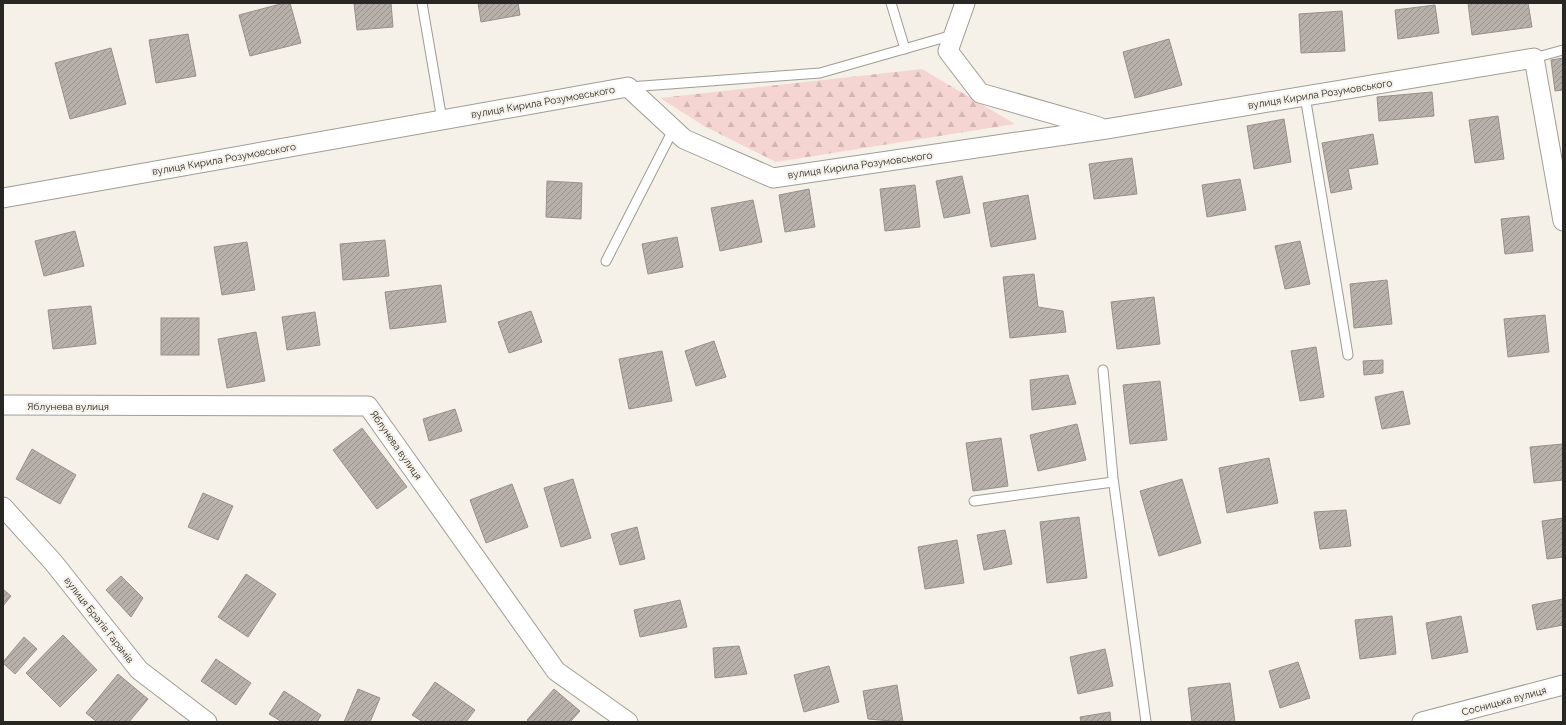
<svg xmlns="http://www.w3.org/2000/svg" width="1566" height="725" font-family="Raleway,sans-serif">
<defs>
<pattern id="forest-firs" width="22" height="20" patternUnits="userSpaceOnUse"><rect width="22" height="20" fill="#f5d5d1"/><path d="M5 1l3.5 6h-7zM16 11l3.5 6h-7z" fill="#d2b7b3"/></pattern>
<pattern id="building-hatch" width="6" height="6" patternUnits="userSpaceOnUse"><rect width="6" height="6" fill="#b8b0ab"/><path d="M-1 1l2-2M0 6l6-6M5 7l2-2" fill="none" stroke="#968f8b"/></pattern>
</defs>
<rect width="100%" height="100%" fill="#f5f1e9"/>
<polygon fill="url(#forest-firs)" points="922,69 1015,124 776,162 704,126 660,98"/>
<g fill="url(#building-hatch)" stroke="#98908b">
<polygon points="284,3 290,3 301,43 250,56 239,15"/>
<polygon points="354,3 391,3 393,27 357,30"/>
<polygon points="478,3 518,3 520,15 481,22"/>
<polygon points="1468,3 1528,3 1532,27 1472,35"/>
<polygon points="1435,5 1439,33 1398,39 1395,10"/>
<polygon points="1342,11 1345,51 1301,53 1299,14"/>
<polygon points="188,34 196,76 156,83 149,40"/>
<polygon points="1169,39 1182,85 1135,98 1123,52"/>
<polygon points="111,48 126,104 70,119 55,63"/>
<polygon points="1563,58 1563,90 1555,91 1551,60"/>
<polygon points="1432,92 1434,116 1379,121 1377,97"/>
<polygon points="1498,116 1504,159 1475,163 1469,120"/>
<polygon points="1284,119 1291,162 1254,169 1247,126"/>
<polygon points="1373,134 1378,164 1348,169 1352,189 1331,193 1322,143"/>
<polygon points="1132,158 1137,194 1094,199 1089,164"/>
<polygon points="962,176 970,213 944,218 936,181"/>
<polygon points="1240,179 1246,210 1207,217 1202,185"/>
<polygon points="547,181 582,183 581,219 546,217"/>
<polygon points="915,185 920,227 885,231 880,189"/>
<polygon points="809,189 815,227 785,232 779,195"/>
<polygon points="1028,195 1036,239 991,247 983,203"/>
<polygon points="753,200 762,242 720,251 711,208"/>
<polygon points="1529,216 1533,251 1505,254 1501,219"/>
<polygon points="75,231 84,266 44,276 35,241"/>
<polygon points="677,237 683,267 648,274 642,244"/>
<polygon points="385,240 389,276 343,280 340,244"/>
<polygon points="1300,241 1310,284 1285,289 1275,246"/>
<polygon points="247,242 255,290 222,295 214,247"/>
<polygon points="1034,274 1038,307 1063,311 1066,332 1010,338 1003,277"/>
<polygon points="1387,280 1392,324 1354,328 1350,284"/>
<polygon points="441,285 446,322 390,329 385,292"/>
<polygon points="1154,297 1160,344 1117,349 1111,302"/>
<polygon points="91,306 96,344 53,349 48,310"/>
<polygon points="531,311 542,342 509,353 498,322"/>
<polygon points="315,312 320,345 287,350 282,317"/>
<polygon points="1545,315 1549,352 1508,357 1504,319"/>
<rect x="161" y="318" width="38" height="37"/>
<polygon points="256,332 265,381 227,388 218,339"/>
<polygon points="714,341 726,377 696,386 685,351"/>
<polygon points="1316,347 1324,397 1300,401 1291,351"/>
<polygon points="662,351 672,401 629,409 619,359"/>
<polygon points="1383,360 1383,373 1364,375 1363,361"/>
<polygon points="1068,375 1076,404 1032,410 1030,380"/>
<polygon points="1160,381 1167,440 1130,444 1123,385"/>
<polygon points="1403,391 1410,424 1382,429 1375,397"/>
<polygon points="455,409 462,431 429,441 423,419"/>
<polygon points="1077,424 1086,460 1038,471 1030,435"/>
<polygon points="362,428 407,487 377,509 333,450"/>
<polygon points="1001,438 1008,486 973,491 966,443"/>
<polygon points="1563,444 1563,480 1534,483 1530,447"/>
<polygon points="32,449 76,475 60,504 16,479"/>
<polygon points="1269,458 1278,503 1227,513 1219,468"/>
<polygon points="573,479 591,538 561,547 544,488"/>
<polygon points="1182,479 1201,543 1159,556 1140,491"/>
<polygon points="512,484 528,527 486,543 470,500"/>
<polygon points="203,493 233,506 218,540 188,527"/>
<polygon points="1346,510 1351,546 1320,549 1314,512"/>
<polygon points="1079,517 1087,578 1047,583 1040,522"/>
<polygon points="1563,518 1563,557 1547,559 1542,521"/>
<polygon points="637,527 645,559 620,565 611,534"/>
<polygon points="1005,530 1012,564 984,570 977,535"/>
<polygon points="957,540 964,583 925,589 918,547"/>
<polygon points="246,574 276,594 248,637 218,617"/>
<polygon points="121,576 143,598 131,617 106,590"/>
<polygon points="3,589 11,596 3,606"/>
<polygon points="1563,599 1563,625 1537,630 1532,605"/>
<polygon points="680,600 687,627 640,637 634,610"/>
<polygon points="1392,616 1396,654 1360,659 1355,620"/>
<polygon points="1461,616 1468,652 1432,659 1426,623"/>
<polygon points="63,635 97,670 60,707 26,673"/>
<polygon points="24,637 37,649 15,674 3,663 3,662"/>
<polygon points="739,646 747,674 715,678 713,648"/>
<polygon points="1105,649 1113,686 1078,694 1070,657"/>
<polygon points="216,659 251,683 236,705 201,681"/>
<polygon points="1298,662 1310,698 1280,708 1269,671"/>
<polygon points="829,666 839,702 804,712 794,675"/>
<polygon points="118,674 148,699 129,722 97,722 86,713"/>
<polygon points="435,682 475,710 466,722 423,722 412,715"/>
<polygon points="1230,683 1235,722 1192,722 1188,688"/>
<polygon points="897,685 903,722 868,719 863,691"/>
<polygon points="358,689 380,698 370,722 344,722"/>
<polygon points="554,689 580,711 570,722 530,722 527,720"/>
<polygon points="284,691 321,715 317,722 282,722 269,714"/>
<polygon points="1110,712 1111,722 1081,722 1080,717"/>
</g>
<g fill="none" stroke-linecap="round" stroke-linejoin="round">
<defs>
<g id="lane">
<polyline points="422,3 442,120"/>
<polyline points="891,3 905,49"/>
<polyline points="1534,58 1563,50"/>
<polyline points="629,87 820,73 953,35"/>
<polyline points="1305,96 1348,355"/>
<polyline points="606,261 673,130"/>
<polyline points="1103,370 1113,478 1146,722"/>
<polyline points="974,501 1113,482"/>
</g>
<g id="street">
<polyline points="965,3 948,51 980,93 1099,127"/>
<polyline points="3,198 628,87 684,139 773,178 1106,129 1534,58 1563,221"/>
<polyline points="3,405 368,406 556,671 628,722"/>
<polyline points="3,507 53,562 139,670 207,722"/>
<polyline points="1422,722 1563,685"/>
</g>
</defs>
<use href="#lane" stroke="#a09c94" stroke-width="11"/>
<use href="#street" stroke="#a09c94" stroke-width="21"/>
<use href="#lane" stroke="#fff" stroke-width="9"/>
<use href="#street" stroke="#fff" stroke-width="19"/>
</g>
<g text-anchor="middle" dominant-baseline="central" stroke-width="4" stroke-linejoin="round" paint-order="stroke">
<g font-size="10" fill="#292724" stroke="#f5f1e9">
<text transform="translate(1320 94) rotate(-9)">вулиця Кирила Розумовського</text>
<text transform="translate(543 102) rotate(-10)">вулиця Кирила Розумовського</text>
<text transform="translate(224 159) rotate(-10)">вулиця Кирила Розумовського</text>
<text transform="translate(860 165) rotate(-8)">вулиця Кирила Розумовського</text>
<text x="68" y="406">Яблунева вулиця</text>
<text transform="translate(396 445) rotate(55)">Яблунева вулиця</text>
<text transform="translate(99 620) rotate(52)">вулиця Братів Гарамів</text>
<text transform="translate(1504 701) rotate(-15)">Сосницька вулиця</text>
</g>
</g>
<rect width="1566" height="725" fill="none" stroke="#292724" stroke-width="8"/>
</svg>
